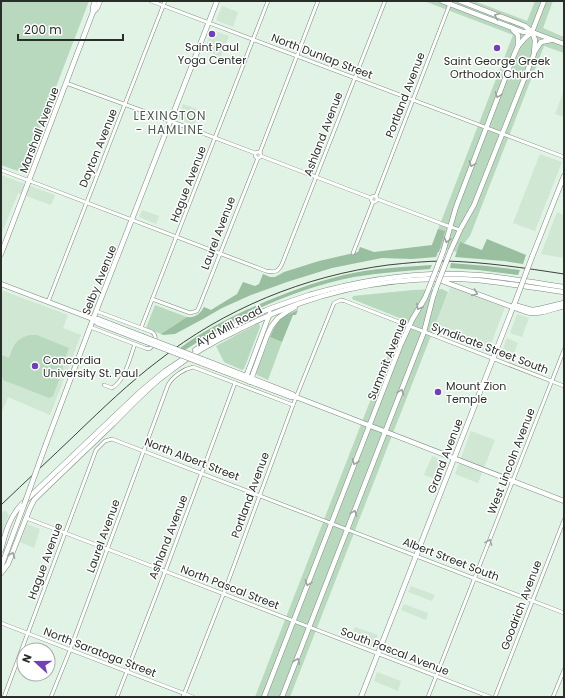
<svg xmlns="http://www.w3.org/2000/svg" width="565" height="698" font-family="Poppins,sans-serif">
<rect width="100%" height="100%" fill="#e1f3e4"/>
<g fill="#d0e7d4">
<polygon points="222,6 238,12 233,27 216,20"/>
<polygon points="212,30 229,36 221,57 204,50"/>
<polygon points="564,90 564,117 555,114"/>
<polygon points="183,104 200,110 194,125 178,119"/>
<polygon points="540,154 562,162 535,231 513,223"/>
<polygon points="1,175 55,195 51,205 18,193 1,235"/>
<polygon points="142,210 159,216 156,224 139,217"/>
<polygon points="557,212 564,215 564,258 541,254"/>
<polygon points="451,286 505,307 488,352 433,330"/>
<polygon points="1,290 68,315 63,328 81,335 50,415 8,397 1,414"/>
<polygon points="517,314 529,318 522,337 510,333"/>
<polygon points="507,338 518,343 511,361 500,356"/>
<polygon points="471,431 495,440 478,483 455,474"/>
<polygon points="432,456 446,461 438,480 424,475"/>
<polygon points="5,510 9,515 1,538 1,514"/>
<polygon points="27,524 40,529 34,548 20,542"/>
<polygon points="411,586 435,595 432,601 408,592"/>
<polygon points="404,604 428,613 426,620 401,610"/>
<polygon points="355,627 378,635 373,647 350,638"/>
<polygon points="377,672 401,681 398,691 374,681"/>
</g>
<g fill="#b8d9be">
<polygon points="1,1 89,1 23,173 1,165"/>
<polygon points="424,1 474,1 527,21 535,1 553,1 543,28 564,37 564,53 544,46 470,236 457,252 438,248 432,245 513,35"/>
<polygon points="442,289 448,292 290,697 255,697 402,319 352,299 353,296 413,290"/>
<polygon points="155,305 187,317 161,334 146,328"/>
<polygon points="259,323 260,327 244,369 242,370 224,362 216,346"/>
<path d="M30,335H37L69,348L63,363V370L53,396L49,398L3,380V376L1,382V355L9,358C14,345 15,339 30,335Z"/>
<polygon points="270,337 282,342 268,380 255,374"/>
</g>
<g fill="#99bfa0">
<path d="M438,229L445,231L439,252H438L436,257L412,259L382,258L332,268L287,282L251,295L222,308L203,319L175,334L163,335L161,334L187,317C195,318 200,314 204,307L211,310L237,294L243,282L255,286L259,284L263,274L270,277H275L284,272L319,261L358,252L360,247L374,252L432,245Z"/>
<polygon points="487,239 526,255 523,264 504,261 455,257 460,242 482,250"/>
<polygon points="451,263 487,266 520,270 518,275 478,270 450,268"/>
<path d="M432,265L430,269C405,271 379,273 354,277C293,289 237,316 185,350L180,348C200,333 223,321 246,310C278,296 310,283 344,275C372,268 402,267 432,265Z"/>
<path d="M298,310L296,315H293L282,342L270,337C277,320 281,317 298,310Z"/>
</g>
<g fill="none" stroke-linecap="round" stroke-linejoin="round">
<defs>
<g id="street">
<polyline points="151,1 564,157"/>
<polyline points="66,83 165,119 255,153"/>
<circle cx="258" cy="155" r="3"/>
<polyline points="260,152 318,1"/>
<polyline points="261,156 371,198"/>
<path d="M1,170L266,271C275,273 278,272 282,264L385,1"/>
<circle cx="374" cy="199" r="3"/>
<polyline points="376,196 451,1"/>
<polyline points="377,199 448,226 460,230"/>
<polyline points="353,253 373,202"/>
<polyline points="152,299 190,313 197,311 199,307 258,158"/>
<polyline points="48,302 165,1"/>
<path d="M90,327L145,348L149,349C155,345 158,336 152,332L96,311"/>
<polyline points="141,328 268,1"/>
<path d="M104,385L112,388C125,381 130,357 135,344"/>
<polyline points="26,518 136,560 490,697"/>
<polyline points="1,623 193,697"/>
<polyline points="4,697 96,450 105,441 112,439 564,613"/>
<path d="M51,697L70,650L168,385C173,376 184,369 193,367L293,405"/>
<polyline points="117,697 165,572 235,383"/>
<polyline points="183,697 225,590 293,405 334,303 341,300 345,301 564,386"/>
<polyline points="428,697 564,350"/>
<polyline points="495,697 564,520"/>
<polyline points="553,697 564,670"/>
</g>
<g id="secondary">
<polyline points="442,1 523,32 532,32"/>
<polyline points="460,1 525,26 532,32 564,44"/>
<polyline points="93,12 97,8 100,1"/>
<polyline points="513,30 518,35 518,46"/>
<polyline points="535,51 541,42 551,40"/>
<polyline points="443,252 456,207 514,55 518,46 525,38 532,32 544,1"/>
<polyline points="450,252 460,230 474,205 534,54 535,40 532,32"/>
<polyline points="1,254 93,12 93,7 95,1"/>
<polyline points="532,257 564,176"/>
<path d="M442,281L526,312C540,315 552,309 564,306"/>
<polyline points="1,284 93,319 97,323 141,340"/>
<polyline points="514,305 532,310 539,309 564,303"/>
<polyline points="93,319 98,319 142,336"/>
<path d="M195,350C217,335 240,322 264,311C279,305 294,300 309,295C364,279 420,271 477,275C506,277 535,283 564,287"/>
<polyline points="202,359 292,394 296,397 564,501"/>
<polyline points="201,363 291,397 296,397"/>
<polyline points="246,377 270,313"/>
<polyline points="250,382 267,336 271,327 278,318 288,311 295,307"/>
<polyline points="46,444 95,314 217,1"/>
<path d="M1,550C5,534 9,518 21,505L141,391L165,371L183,359"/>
<polyline points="1,567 24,505"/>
<path d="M1,573L8,564L30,508L34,500L41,493C65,470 89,447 113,424C129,408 144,392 161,378C177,366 193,353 211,344C220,338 231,334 240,329C314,291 395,274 477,280C506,283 535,288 564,292"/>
<polyline points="264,697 401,344 412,320 425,298 429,288"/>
<polyline points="282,697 424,332 433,297 436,288"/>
<polyline points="361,697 517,297"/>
</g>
</defs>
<use href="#street" stroke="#7b8c7e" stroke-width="4"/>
<use href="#secondary" stroke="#7b8c7e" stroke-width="5.5"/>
<use href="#street" stroke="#fff" stroke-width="3"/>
<use href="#secondary" stroke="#fff" stroke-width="4.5"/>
<path stroke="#3c443d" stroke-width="1" d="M1,505C26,481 51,458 76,434C103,408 129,383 158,361C224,309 304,276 388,265C407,263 426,261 445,261C485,262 525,268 564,274"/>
<defs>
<g id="secondary-bridge">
<polyline points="429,288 443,252"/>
<polyline points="436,288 450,252"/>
<polyline points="517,297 532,257"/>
<polyline points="142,336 202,359"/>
<polyline points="141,340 201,363"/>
<polyline points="24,505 46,444"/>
</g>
</defs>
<use href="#secondary-bridge" stroke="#7b8c7e" stroke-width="5.5" stroke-linecap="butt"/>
<use href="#secondary-bridge" stroke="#fff" stroke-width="4.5"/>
</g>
<defs><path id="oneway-chevron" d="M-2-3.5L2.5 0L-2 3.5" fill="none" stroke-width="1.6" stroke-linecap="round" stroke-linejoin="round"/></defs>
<g stroke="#9ea19f">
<use href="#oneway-chevron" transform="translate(497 16) rotate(-159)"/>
<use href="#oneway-chevron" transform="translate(498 95) rotate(111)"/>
<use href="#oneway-chevron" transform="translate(472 164) rotate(111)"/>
<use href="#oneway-chevron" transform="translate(447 240) rotate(105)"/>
<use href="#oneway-chevron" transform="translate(475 293) rotate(21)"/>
<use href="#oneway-chevron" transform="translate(419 307) rotate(121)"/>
<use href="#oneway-chevron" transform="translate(401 392) rotate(-69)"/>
<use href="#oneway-chevron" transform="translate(355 462) rotate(111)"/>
<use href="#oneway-chevron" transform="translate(354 513) rotate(-69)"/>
<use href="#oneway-chevron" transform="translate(489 542) rotate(-69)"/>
<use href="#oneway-chevron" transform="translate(12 555) rotate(-68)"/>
<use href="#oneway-chevron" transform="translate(308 583) rotate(111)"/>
<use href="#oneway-chevron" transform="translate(297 661) rotate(-68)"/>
</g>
<g fill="#7140b8" stroke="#fff" stroke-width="1.5">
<circle cx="212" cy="34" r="4"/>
<circle cx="497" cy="48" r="4"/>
<circle cx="35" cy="366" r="4"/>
<circle cx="438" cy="392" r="4"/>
</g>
<g text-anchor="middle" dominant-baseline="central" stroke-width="3" stroke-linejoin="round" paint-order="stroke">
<g font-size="11" fill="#282f29" stroke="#fff">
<text x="212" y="47">Saint Paul<tspan x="212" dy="13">Yoga Center</tspan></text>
<text x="497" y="61">Saint George Greek<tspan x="497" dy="13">Orthodox Church</tspan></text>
<text x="43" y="360" text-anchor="start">Concordia<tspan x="43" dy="13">University St. Paul</tspan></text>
<text x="446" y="386" text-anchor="start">Mount Zion<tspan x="446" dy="13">Temple</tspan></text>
</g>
<g font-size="11" fill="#282f29" stroke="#fff">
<text transform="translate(322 56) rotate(21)">North Dunlap Street</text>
<text transform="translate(405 95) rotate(-69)">Portland Avenue</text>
<text transform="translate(39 130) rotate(-69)">Marshall Avenue</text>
<text transform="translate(323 134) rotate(-69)">Ashland Avenue</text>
<text transform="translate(98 148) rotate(-68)">Dayton Avenue</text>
<text transform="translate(188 184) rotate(-69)">Hague Avenue</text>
<text transform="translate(218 233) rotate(-69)">Laurel Avenue</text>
<text transform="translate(99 280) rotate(-68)">Selby Avenue</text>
<text transform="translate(229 326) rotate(-28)">Ayd Mill Road</text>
<text transform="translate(490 348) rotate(21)">Syndicate Street South</text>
<text transform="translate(387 359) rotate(-68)">Summit Avenue</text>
<text transform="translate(445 456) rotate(-69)">Grand Avenue</text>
<text transform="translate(192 459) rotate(21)">North Albert Street</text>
<text transform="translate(511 461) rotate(-69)">West Lincoln Avenue</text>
<text transform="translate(250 495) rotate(-70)">Portland Avenue</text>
<text transform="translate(103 536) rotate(-70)">Laurel Avenue</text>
<text transform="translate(168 537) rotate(-69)">Ashland Avenue</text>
<text transform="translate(451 559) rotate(21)">Albert Street South</text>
<text transform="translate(45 561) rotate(-70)">Hague Avenue</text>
<text transform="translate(230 587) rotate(21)">North Pascal Street</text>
<text transform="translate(521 605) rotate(-69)">Goodrich Avenue</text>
<text transform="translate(395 651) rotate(21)">South Pascal Avenue</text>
<text transform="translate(100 652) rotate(21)">North Saratoga Street</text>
</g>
<g font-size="12" letter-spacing="1" fill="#49594c" stroke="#fff">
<text x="170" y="115">LEXINGTON<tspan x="170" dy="14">- HAMLINE</tspan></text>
</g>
</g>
<rect width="565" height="698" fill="none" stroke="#282f29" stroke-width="4"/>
<g transform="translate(36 662) rotate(291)"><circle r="19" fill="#ffffff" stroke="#a9aca9"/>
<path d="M0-3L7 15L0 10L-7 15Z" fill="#7140b8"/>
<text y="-6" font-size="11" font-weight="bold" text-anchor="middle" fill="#282f29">N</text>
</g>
<path d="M18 34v6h105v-6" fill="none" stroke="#282f29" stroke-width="2"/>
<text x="24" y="34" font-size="12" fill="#282f29" stroke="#ffffff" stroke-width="3" paint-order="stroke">200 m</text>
</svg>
